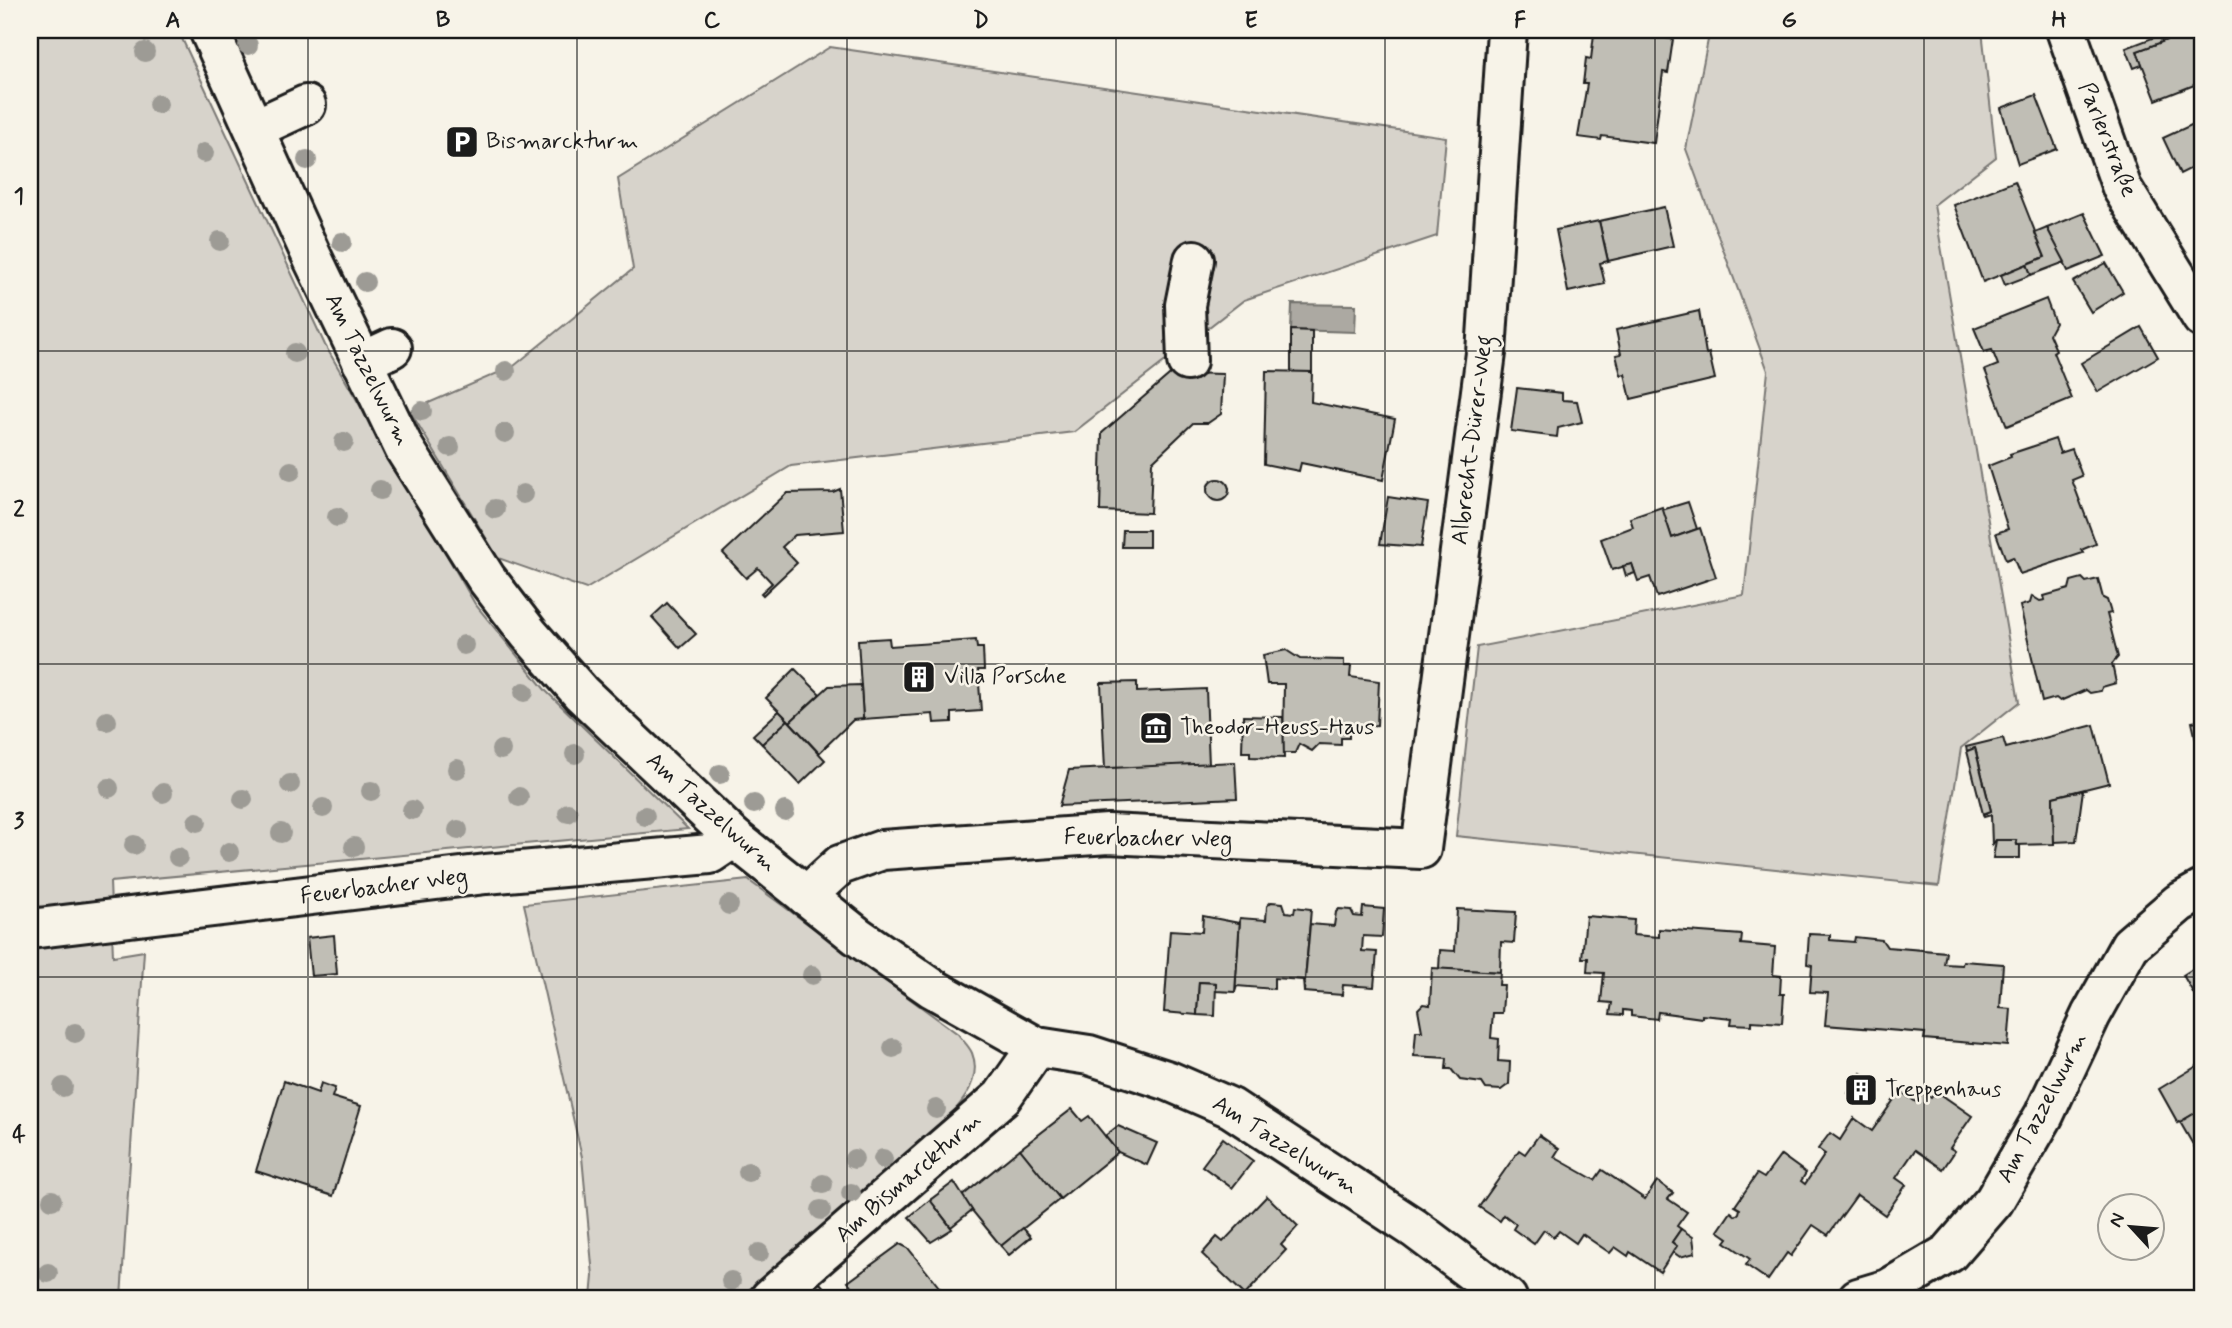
<svg xmlns="http://www.w3.org/2000/svg" width="2232" height="1328" font-family="Mynerve,sans-serif">
<rect width="100%" height="100%" fill="#f7f3e8"/>
<filter id="ink" filterUnits="userSpaceOnUse"><feTurbulence type="fractalNoise" baseFrequency=".0143" numOctaves="2"/><feDisplacementMap in="SourceGraphic" scale="14" xChannelSelector="R" yChannelSelector="G"/><feConvolveMatrix kernelMatrix="1 2 1 2 8 2 1 2 1" color-interpolation-filters="sRGB"/></filter>
<g filter="url(#ink)">
<g fill="#d7d3cb" stroke="#7a7874" stroke-width="2">
<polygon points="30,30 178,30 325,345 475,604 546,691 688,829 110,882 113,956 144,951 121,1298 30,1298"/>
<polygon points="1710,30 1852,30 1855,34 1868,30 1982,30 1996,157 1934,205 2019,702 1961,748 1939,886 1456,836 1477,647 1744,595 1768,371 1686,149"/>
<polygon points="830,47 1446,137 1437,236 1244,300 1074,432 791,466 586,589 498,558 410,411 514,366 633,269 618,179"/>
<path d="M748,880L958,1034C962,1040 969,1046 972,1053C985,1085 951,1115 931,1135L739,1298H591L593,1276L582,1157L524,904Z"/>
</g>
<polygon fill="#aca9a2" stroke="#72716c" stroke-width="2" points="1292,304 1356,305 1355,332 1291,330"/>
<g fill="#c0beb5" stroke="#1c1c1c" stroke-width="2">
<polygon points="1616,32 1673,39 1668,73 1663,72 1654,143 1602,136 1601,140 1578,137 1587,84 1583,84 1586,58 1591,59 1594,34 1616,37"/>
<polygon points="2188,32 2202,70 2202,82 2156,100 2137,51"/>
<polygon points="2160,35 2162,42 2137,51 2142,65 2134,68 2126,48"/>
<polygon points="2036,95 2057,149 2018,164 2001,108"/>
<polygon points="2202,120 2202,163 2180,174 2163,138"/>
<polygon points="2015,181 2045,257 1983,282 1954,205"/>
<polygon points="1664,207 1673,246 1608,261 1599,221"/>
<polygon points="2084,213 2105,256 2068,271 2047,228"/>
<polygon points="1599,221 1608,261 1600,263 1605,284 1568,292 1556,230"/>
<polygon points="2047,228 2065,262 2031,275 2027,264 2045,257 2035,233"/>
<polygon points="2106,263 2123,292 2091,312 2073,282"/>
<polygon points="2027,264 2031,275 2005,285 2001,275"/>
<polygon points="2046,299 2055,323 2049,334 2056,350 2053,352 2072,399 2007,426 1985,370 1998,365 1992,350 1984,352 1974,328"/>
<polygon points="1699,311 1706,354 1709,353 1715,379 1631,399 1625,374 1621,375 1616,355 1621,354 1616,330"/>
<polygon points="2141,327 2158,357 2098,392 2081,363"/>
<polygon points="1291,330 1312,331 1312,372 1291,372"/>
<polygon points="1176,369 1185,373 1223,374 1221,414 1208,423 1193,423 1152,462 1150,513 1100,511 1102,433"/>
<polygon points="1266,371 1312,372 1311,402 1395,419 1383,480 1301,463 1299,471 1264,464"/>
<polygon points="1517,388 1562,393 1562,400 1577,401 1582,422 1558,428 1557,437 1511,431"/>
<polygon points="2055,439 2060,453 2072,449 2082,476 2072,480 2096,544 2081,550 2083,553 2020,574 2013,557 2006,560 1996,533 2008,529 1988,466 2011,457 2010,454"/>
<circle cx="1218" cy="490" r="11"/>
<polygon points="840,489 844,531 795,535 782,547 797,563 763,595 761,593 772,583 758,568 746,578 723,553 787,493 833,492"/>
<polygon points="1388,497 1428,503 1421,547 1380,544"/>
<polygon points="1688,502 1697,529 1672,538 1662,510"/>
<polygon points="1662,507 1672,538 1700,528 1716,577 1657,597 1650,577 1638,581 1632,564 1612,570 1601,539 1633,527 1630,518"/>
<polygon points="1123,530 1149,530 1149,547 1122,547"/>
<polygon points="1632,564 1635,573 1626,576 1623,566"/>
<polygon points="2082,578 2086,582 2098,579 2103,598 2107,600 2111,613 2107,614 2118,657 2112,664 2116,683 2102,687 2101,691 2090,693 2086,690 2060,701 2056,698 2042,702 2020,606 2030,603 2032,596 2040,601 2045,600 2044,596 2069,589 2071,581"/>
<polygon points="667,603 696,634 680,648 652,617"/>
<polygon points="889,638 890,646 976,640 977,648 983,648 984,670 978,670 981,711 952,713 952,722 934,723 933,714 863,719 858,640"/>
<polygon points="1286,650 1300,659 1344,660 1344,666 1351,666 1350,677 1379,681 1377,725 1349,728 1349,738 1341,738 1341,745 1319,744 1312,751 1299,744 1295,753 1283,753 1284,684 1267,684 1263,655"/>
<polygon points="795,669 820,694 790,722 766,698"/>
<polygon points="1137,682 1137,692 1206,689 1209,765 1105,770 1101,683"/>
<polygon points="861,685 863,719 853,720 819,753 790,722 829,686"/>
<polygon points="779,711 788,720 762,744 753,735"/>
<polygon points="1243,716 1283,717 1284,758 1250,757 1250,752 1242,752"/>
<polygon points="788,720 825,760 800,784 762,744"/>
<polygon points="2202,720 2202,767 2192,722"/>
<polygon points="2094,725 2109,783 2053,797 2054,844 2017,845 2016,840 1996,840 1992,845 1991,815 1984,817 1983,814 1991,811 1975,748 1967,751 1966,747 2003,738 2006,748"/>
<polygon points="1975,748 1991,811 1983,814 1967,751"/>
<polygon points="1235,762 1237,798 1059,806 1069,770"/>
<polygon points="2083,790 2076,841 2054,842 2053,797"/>
<polygon points="1996,840 2016,840 2017,845 2020,845 2020,858 1993,858"/>
<polygon points="1271,902 1283,903 1286,912 1294,913 1295,907 1311,909 1304,992 1303,980 1274,978 1274,989 1237,986 1235,992 1240,918 1266,920 1267,906"/>
<polygon points="1363,907 1384,909 1382,937 1363,936 1362,951 1377,952 1374,987 1343,985 1342,995 1304,992 1310,924 1334,926 1336,912 1339,909 1351,910 1354,916 1362,917"/>
<polygon points="1457,909 1516,912 1514,943 1501,942 1500,972 1439,969 1440,950 1455,951"/>
<polygon points="1203,916 1239,923 1240,918 1235,992 1215,991 1216,983 1199,982 1197,1015 1164,1012 1170,930 1202,932"/>
<polygon points="1586,916 1634,920 1633,935 1659,937 1659,929 1742,935 1741,944 1775,947 1773,975 1781,976 1780,994 1784,994 1782,1023 1752,1021 1752,1025 1731,1024 1732,1018 1702,1015 1702,1018 1658,1012 1657,1019 1631,1016 1631,1011 1623,1010 1623,1015 1610,1014 1612,1003 1601,1002 1604,973 1587,972 1588,958 1582,958"/>
<polygon points="1809,934 1830,935 1830,940 1854,942 1855,937 1882,940 1887,947 1946,952 1944,964 1962,965 1963,961 2003,964 2000,1008 2011,1009 2008,1046 1924,1039 1925,1033 1825,1025 1828,993 1810,992 1812,965 1807,964"/>
<polygon points="334,935 337,974 311,976 307,938"/>
<polygon points="2202,963 2202,1008 2183,975"/>
<polygon points="1432,968 1500,972 1499,985 1504,985 1502,1013 1493,1013 1491,1038 1499,1039 1498,1061 1510,1062 1509,1084 1501,1090 1486,1089 1482,1083 1460,1080 1451,1069 1446,1069 1447,1058 1414,1056 1416,1031 1422,1031 1418,1009 1423,1004 1430,1005"/>
<polygon points="1199,982 1216,983 1215,1016 1197,1015"/>
<polygon points="2202,1063 2202,1109 2178,1123 2159,1089"/>
<polygon points="1861,1073 1876,1083 1863,1103 1848,1093"/>
<polygon points="284,1081 318,1093 321,1083 335,1088 332,1097 361,1106 333,1196 256,1171"/>
<polygon points="1900,1091 1916,1102 1922,1092 1931,1098 1936,1091 1972,1116 1950,1148 1955,1151 1943,1169 1915,1150 1896,1178 1906,1185 1885,1215 1857,1195 1828,1235 1813,1225 1791,1256 1787,1253 1768,1280 1746,1265 1750,1259 1725,1242 1728,1238 1718,1231 1731,1212 1736,1216 1739,1213 1740,1209 1735,1206 1757,1174 1764,1178 1781,1155 1806,1173 1801,1181 1805,1184 1825,1154 1818,1149 1830,1133 1840,1140 1854,1118 1872,1131"/>
<polygon points="1072,1109 1082,1121 1089,1116 1118,1152 1060,1199 1020,1149"/>
<polygon points="2202,1109 2202,1143 2195,1148 2180,1122"/>
<polygon points="1118,1126 1157,1143 1147,1165 1118,1152 1105,1136"/>
<polygon points="1539,1135 1559,1149 1554,1157 1595,1180 1602,1170 1645,1199 1657,1181 1673,1193 1668,1199 1687,1212 1677,1226 1681,1229 1672,1242 1677,1246 1660,1272 1630,1252 1628,1256 1615,1247 1610,1253 1582,1234 1576,1243 1559,1231 1554,1237 1544,1230 1534,1244 1513,1229 1516,1224 1504,1215 1500,1221 1479,1207 1519,1150 1525,1154"/>
<polygon points="1223,1138 1253,1161 1232,1188 1202,1166"/>
<polygon points="1020,1149 1060,1199 1001,1246 961,1197"/>
<polygon points="954,1182 972,1210 951,1227 930,1200"/>
<polygon points="1267,1196 1298,1226 1281,1245 1286,1250 1245,1295 1202,1254 1217,1237 1223,1242"/>
<polygon points="930,1200 952,1229 931,1242 909,1217"/>
<polygon points="1023,1228 1031,1237 1009,1255 1001,1246"/>
<polygon points="1681,1229 1693,1237 1695,1253 1680,1257 1673,1252 1677,1246 1672,1242"/>
<polygon points="900,1244 908,1248 943,1292 936,1298 861,1298 848,1282"/>
<polygon points="820,1283 833,1298 808,1298 805,1295"/>
</g>
<g fill="none" stroke-linecap="round" stroke-linejoin="round">
<defs>
<g id="minor">
<polyline points="209,30 313,259 404,448 486,578 529,634 581,693 734,838 857,936 932,988 1037,1047 1089,1055 1169,1081 1231,1108 1414,1228 1507,1298"/>
<polyline points="2066,30 2122,188 2202,318"/>
<polyline points="256,128 306,105"/>
<polyline points="1187,361 1185,305 1194,260"/>
<polyline points="362,362 392,348"/>
<polyline points="806,896 840,865 882,850 1108,834 1421,849 1486,353 1507,30"/>
<polyline points="30,929 486,874 710,854 734,838"/>
<polyline points="770,1298 1002,1097 1037,1047"/>
<polyline points="1858,1298 1888,1289 1949,1253 1994,1201 2044,1115 2091,1015 2130,945 2179,903 2202,890"/>
</g>
</defs>
<use href="#minor" stroke="#1c1c1c" stroke-width="44"/>
<use href="#minor" stroke="#f7f3e8" stroke-width="38"/>
</g>
<g fill="#9d9b95">
<circle cx="248" cy="45" r="10"/>
<circle cx="145" cy="52" r="10"/>
<circle cx="158" cy="104" r="10"/>
<circle cx="204" cy="153" r="10"/>
<circle cx="307" cy="160" r="10"/>
<circle cx="220" cy="241" r="10"/>
<circle cx="342" cy="242" r="10"/>
<circle cx="365" cy="282" r="10"/>
<circle cx="295" cy="353" r="10"/>
<circle cx="506" cy="371" r="10"/>
<circle cx="422" cy="411" r="10"/>
<circle cx="505" cy="433" r="10"/>
<circle cx="344" cy="442" r="10"/>
<circle cx="450" cy="447" r="10"/>
<circle cx="291" cy="471" r="10"/>
<circle cx="380" cy="490" r="10"/>
<circle cx="523" cy="494" r="10"/>
<circle cx="495" cy="509" r="10"/>
<circle cx="337" cy="517" r="10"/>
<circle cx="464" cy="645" r="10"/>
<circle cx="524" cy="692" r="10"/>
<circle cx="107" cy="721" r="10"/>
<circle cx="501" cy="750" r="10"/>
<circle cx="575" cy="754" r="10"/>
<circle cx="457" cy="769" r="10"/>
<circle cx="720" cy="774" r="10"/>
<circle cx="290" cy="784" r="10"/>
<circle cx="109" cy="788" r="10"/>
<circle cx="371" cy="791" r="10"/>
<circle cx="163" cy="793" r="10"/>
<circle cx="519" cy="797" r="10"/>
<circle cx="243" cy="799" r="10"/>
<circle cx="754" cy="804" r="10"/>
<circle cx="323" cy="808" r="10"/>
<circle cx="412" cy="810" r="10"/>
<circle cx="785" cy="811" r="10"/>
<circle cx="568" cy="813" r="10"/>
<circle cx="645" cy="816" r="10"/>
<circle cx="197" cy="822" r="10"/>
<circle cx="458" cy="830" r="10"/>
<circle cx="281" cy="833" r="10"/>
<circle cx="134" cy="845" r="10"/>
<circle cx="354" cy="847" r="10"/>
<circle cx="229" cy="852" r="10"/>
<circle cx="178" cy="857" r="10"/>
<circle cx="729" cy="905" r="10"/>
<circle cx="812" cy="975" r="10"/>
<circle cx="75" cy="1033" r="10"/>
<circle cx="893" cy="1048" r="10"/>
<circle cx="63" cy="1087" r="10"/>
<circle cx="936" cy="1109" r="10"/>
<circle cx="854" cy="1159" r="10"/>
<circle cx="883" cy="1159" r="10"/>
<circle cx="748" cy="1172" r="10"/>
<circle cx="823" cy="1184" r="10"/>
<circle cx="851" cy="1193" r="10"/>
<circle cx="52" cy="1200" r="10"/>
<circle cx="821" cy="1210" r="10"/>
<circle cx="759" cy="1253" r="10"/>
<circle cx="48" cy="1273" r="10"/>
<circle cx="731" cy="1281" r="10"/>
</g>
</g>
<path fill="none" stroke="#1c1c1c" stroke-width="2" stroke-opacity="0.55" d="M308,30V1298M577,30V1298M847,30V1298M1116,30V1298M1385,30V1298M1655,30V1298M1924,30V1298M30,351H2202M30,664H2202M30,977H2202"/>
<defs>
<symbol id="parking-square" viewBox="-11 -11 22 22"><rect x="-9" y="-9" width="18" height="18" rx="4" fill="#1c1c1c" stroke="#f7f3e8"/><path d="M-3.5-5.5H1a3.5 3.5 0 0 1 0 7H-1V5.5H-3.5ZM-1-3.4V-.6H.8a1.4 1.4 0 0 0 0-2.8Z" fill="#fff"/></symbol>
<symbol id="building-square" viewBox="-11 -11 22 22"><rect x="-9" y="-9" width="18" height="18" rx="4" fill="#1c1c1c" stroke="#f7f3e8"/><path d="M-4-6H4V6H1V3H-1V6H-4ZM-2.5-4.3h1.7v1.8h-1.7ZM.8-4.3h1.7v1.8H.8ZM-2.5-1h1.7V.8h-1.7ZM.8-1h1.7V.8H.8Z" fill="#fff"/></symbol>
<symbol id="museum-square" viewBox="-11 -11 22 22"><rect x="-9" y="-9" width="18" height="18" rx="4" fill="#1c1c1c" stroke="#f7f3e8"/><path d="M0-6L6-3V-2H-6V-3ZM-5-1h2V3h-2ZM-1-1h2V3h-2ZM3-1h2V3H3ZM-6 4H6V6H-6Z" fill="#fff"/></symbol>
</defs>
<g fill-rule="evenodd">
<use href="#parking-square" x="443" y="123" width="38" height="38"/>
<use href="#building-square" x="900" y="658" width="38" height="38"/>
<use href="#museum-square" x="1137" y="709" width="38" height="38"/>
<use href="#building-square" x="1842" y="1071" width="38" height="38"/>
</g>
<g text-anchor="middle" dominant-baseline="central" stroke-width="5" stroke-linejoin="round" paint-order="stroke">
<g font-size="23" fill="#1c1c1c" stroke="#f7f3e8">
<text transform="translate(2107 140) rotate(68)">Parlerstraße</text>
<text transform="translate(367 370) rotate(64)">Am Tazzelwurm</text>
<text transform="translate(1473 440) rotate(-83)">Albrecht-Dürer-Weg</text>
<text transform="translate(711 813) rotate(42)">Am Tazzelwurm</text>
<text transform="translate(1148 839) rotate(1)">Feuerbacher Weg</text>
<text transform="translate(384 887) rotate(-7)">Feuerbacher Weg</text>
<text transform="translate(2043 1108) rotate(-62)">Am Tazzelwurm</text>
<text transform="translate(1285 1146) rotate(32)">Am Tazzelwurm</text>
<text transform="translate(909 1178) rotate(-41)">Am Bismarckturm</text>
</g>
<g font-size="23" fill="#1c1c1c" stroke="#f7f3e8" text-anchor="start">
<text x="486" y="142">Bismarckturm</text>
<text x="944" y="677">Villa Porsche</text>
<text x="1180" y="728">Theodor-Heuss-Haus</text>
<text x="1885" y="1090">Treppenhaus</text>
</g>
</g>
<rect width="2232" height="1328" fill="none" stroke="#f7f3e8" stroke-width="77"/>
<g transform="translate(2131 1227) rotate(296)"><circle r="33" fill="#f7f3e8" stroke="#9f9d96" stroke-width="2"/>
<path d="M0-5L12 26L0 18L-12 26Z" fill="#1c1c1c"/>
<text y="-10" font-size="19" font-weight="bold" text-anchor="middle" fill="#1c1c1c">N</text>
</g>
<rect x="38" y="38" width="2156" height="1252" fill="none" stroke="#1c1c1c" stroke-width="2.5"/>
<g font-size="23" text-anchor="middle" font-weight="bold" fill="#1c1c1c">
<text x="173" y="27">A</text>
<text x="443" y="27">B</text>
<text x="712" y="27">C</text>
<text x="981" y="27">D</text>
<text x="1251" y="27">E</text>
<text x="1520" y="27">F</text>
<text x="1789" y="27">G</text>
<text x="2059" y="27">H</text>
<text x="19" y="203">1</text>
<text x="19" y="516">2</text>
<text x="19" y="828">3</text>
<text x="19" y="1141">4</text>
</g>
</svg>
